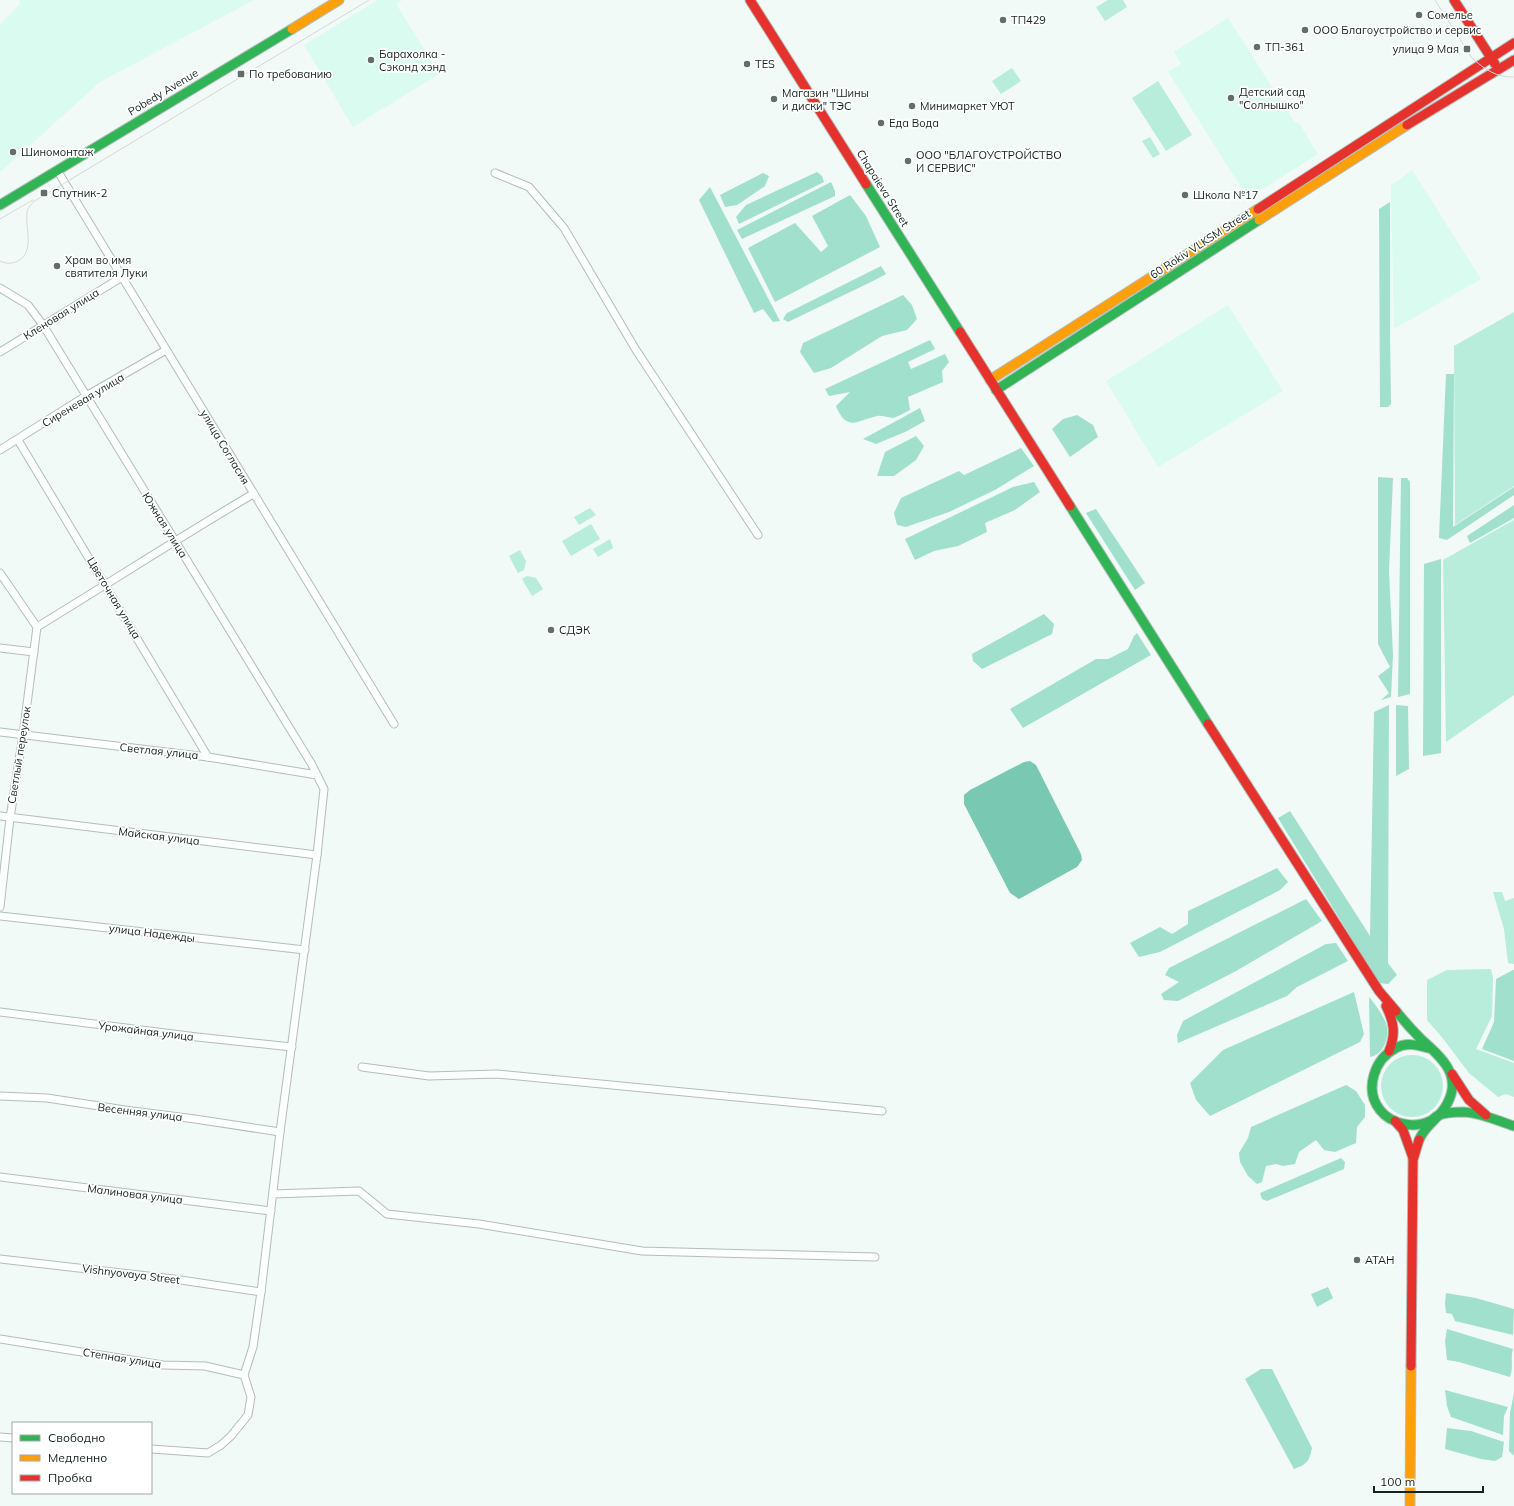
<svg xmlns="http://www.w3.org/2000/svg" width="1514" height="1506" font-family="Mulish,sans-serif">
<rect width="100%" height="100%" fill="#f1faf6"/>
<g fill="#dafbef">
<polygon points="19,0 254,0 100,82 0,172 0,24 21,3"/>
<polygon points="378,0 402,0 396,4 439,74 353,127 304,45"/>
<polygon points="1228,18 1295,123 1299,123 1318,154 1248,198 1168,72 1181,64 1174,52"/>
<polygon points="1412,170 1481,279 1394,329 1391,186"/>
<polygon points="1228,305 1283,391 1158,467 1106,381"/>
</g>
<g fill="#b8ecdb">
<polygon points="1108,0 1123,0 1127,7 1105,21 1096,7"/>
<polygon points="1012,68 1021,81 1001,94 992,81"/>
<polygon points="1158,81 1192,135 1166,151 1132,98"/>
<polygon points="1150,137 1160,154 1153,158 1142,141"/>
<polygon points="1514,312 1514,486 1455,525 1454,346"/>
<polygon points="590,508 596,515 579,525 574,517"/>
<polygon points="1514,520 1514,695 1446,742 1443,560"/>
<polygon points="591,524 600,539 571,556 562,541"/>
<polygon points="610,539 613,548 598,557 593,549"/>
<polygon points="520,550 526,561 524,570 518,573 509,556"/>
<polygon points="527,576 536,578 543,589 532,596 522,579"/>
<polygon points="1493,892 1502,892 1505,901 1514,898 1514,964 1508,963 1504,929"/>
<polygon points="1491,969 1493,978 1492,1016 1476,1049 1514,1063 1514,1097 1506,1094 1498,1097 1469,1073 1441,1036 1427,1020 1427,980 1447,970"/>
<circle cx="1412" cy="1086" r="31"/>
</g>
<g fill="#a1e0cd">
<polygon points="817,172 822,176 824,182 739,224 736,217 746,205"/>
<polygon points="763,173 769,176 765,186 737,205 725,207 720,195"/>
<polygon points="831,182 835,191 835,196 742,239 737,230"/>
<polygon points="710,187 780,321 773,322 763,309 754,313 699,200"/>
<polygon points="850,195 866,216 880,247 775,302 748,248 795,223 821,252 828,246 812,216"/>
<polygon points="1390,202 1390,333 1391,404 1388,407 1380,407 1379,209"/>
<polygon points="881,266 886,274 875,280 788,322 783,319 787,313"/>
<polygon points="903,295 912,305 917,319 907,330 882,336 831,368 814,373 800,352 803,343"/>
<path d="M930,340L935,349L908,362L911,369L945,354L949,362L942,371L943,382L908,397L910,410C905,412 898,417 893,418C888,418 882,415 877,416C858,420 847,433 836,406L850,392L829,396L825,389Z"/>
<polygon points="1446,374 1454,374 1453,527 1514,487 1514,495 1447,540 1439,538"/>
<polygon points="920,408 925,421 905,432 876,444 863,439"/>
<polygon points="1077,415 1093,425 1098,437 1070,457 1052,429 1063,419"/>
<polygon points="916,436 924,446 916,460 894,476 877,476 885,452"/>
<polygon points="1021,448 1034,466 995,490 949,512 906,527 897,525 894,513 901,498 959,471 964,475"/>
<polygon points="1378,477 1393,478 1389,571 1393,655 1391,697 1381,700 1389,693 1378,676 1390,667 1378,644"/>
<polygon points="1401,478 1407,478 1410,482 1410,694 1398,697"/>
<polygon points="1034,482 1040,492 1015,510 985,523 987,532 958,546 934,551 915,560 905,539 1013,487"/>
<polygon points="1514,505 1514,518 1470,543 1467,536"/>
<polygon points="1096,509 1145,583 1135,590 1086,513"/>
<polygon points="1441,559 1441,753 1423,756 1424,564"/>
<polygon points="1044,614 1054,624 1052,634 982,669 973,661 972,654"/>
<polygon points="1137,633 1151,655 1023,728 1010,709 1096,659 1108,659 1128,649 1134,636"/>
<polygon points="1389,705 1388,963 1397,975 1388,984 1379,983 1278,818 1290,811 1370,936 1374,712"/>
<polygon points="1396,705 1408,706 1409,769 1396,776"/>
<polygon points="1277,868 1288,882 1280,890 1160,952 1139,957 1130,943 1160,927 1172,934 1188,924 1188,911"/>
<polygon points="1306,899 1322,921 1236,971 1178,1001 1164,1000 1161,994 1179,982 1165,975 1169,968"/>
<polygon points="1336,943 1348,961 1297,987 1287,996 1178,1043 1177,1035 1183,1021 1326,944"/>
<polygon points="1513,970 1514,970 1514,1061 1482,1049 1494,1022 1496,979"/>
<polygon points="1354,992 1364,1034 1360,1042 1210,1116 1196,1100 1190,1083 1223,1050"/>
<path d="M1369,997C1375,1004 1381,1012 1385,1021C1391,1033 1385,1055 1370,1057Z"/>
<polygon points="1346,1085 1356,1091 1365,1105 1365,1117 1357,1127 1356,1143 1335,1152 1324,1150 1316,1140 1299,1152 1295,1164 1283,1166 1276,1164 1266,1166 1262,1182 1257,1184 1248,1176 1240,1162 1239,1153 1248,1138 1251,1127"/>
<polygon points="1341,1158 1345,1162 1344,1169 1267,1201 1262,1199 1260,1193"/>
<polygon points="1328,1287 1333,1298 1317,1307 1311,1294"/>
<polygon points="1446,1293 1476,1298 1514,1309 1513,1335 1455,1321 1452,1314 1446,1313 1445,1303"/>
<path d="M1447,1329L1513,1349C1510,1359 1514,1366 1510,1377L1459,1362L1447,1360L1445,1341Z"/>
<path d="M1261,1369H1272L1312,1448C1309,1461 1308,1464 1294,1469L1245,1379Z"/>
<polygon points="1445,1390 1508,1407 1504,1416 1503,1435 1451,1417 1447,1406"/>
<polygon points="1514,1393 1514,1456 1509,1451 1510,1413"/>
<polygon points="1447,1428 1471,1431 1504,1442 1502,1457 1495,1461 1481,1459 1445,1449"/>
</g>
<polygon fill="#79c8b1" points="1030,761 1036,765 1081,854 1082,860 1077,867 1019,899 1010,893 964,804 964,795 970,790 1024,762"/>
<g fill="none" stroke-linecap="round" stroke-linejoin="round">
<defs>
<g id="street">
<polyline points="57,170 394,724"/>
<polyline points="495,173 529,187 564,228 636,350 758,535"/>
<polyline points="0,288 28,305 43,325 311,763 324,789 317,855 280,1132 261,1292 253,1347 244,1375 251,1397 248,1415 231,1436 221,1445 208,1453 151,1449"/>
<polyline points="0,352 122,277"/>
<polyline points="18,440 208,757"/>
<polyline points="0,450 86,396 166,350"/>
<polyline points="0,573 37,627 23,735 10,818 0,907"/>
<path d="M37,627C109,583 180,537 253,494"/>
<polyline points="0,648 34,652"/>
<polyline points="0,732 208,757 317,775"/>
<polyline points="0,816 317,855"/>
<polyline points="0,916 305,950"/>
<polyline points="0,1012 197,1037 292,1047"/>
<polyline points="362,1067 429,1076 497,1074 882,1111"/>
<polyline points="0,1096 47,1098 125,1110 195,1119 280,1132"/>
<polyline points="0,1177 271,1211"/>
<polyline points="273,1194 359,1191 387,1214 479,1224 642,1251 875,1257"/>
<polyline points="0,1259 174,1279 261,1292"/>
<polyline points="0,1339 163,1365 205,1366 244,1375"/>
<polyline points="0,1437 13,1438"/>
</g>
<g id="fast">
<polyline points="866,184 960,332"/>
<polyline points="0,205 292,29"/>
<polyline points="996,390 1259,220"/>
<polyline points="1070,506 1208,724"/>
<path d="M1396,1011C1404,1021 1412,1030 1421,1039C1441,1057 1463,1075 1447,1104C1440,1118 1425,1125 1419,1140"/>
<path d="M1428,1048C1417,1045 1406,1042 1396,1048C1374,1059 1364,1090 1380,1110C1391,1124 1414,1129 1430,1121C1433,1120 1435,1117 1437,1116C1445,1112 1456,1112 1464,1112C1482,1113 1498,1121 1514,1126"/>
</g>
<g id="slow">
<polyline points="292,29 339,0"/>
<polyline points="1259,220 1407,125"/>
<polyline points="990,380 1258,209"/>
<polyline points="1410,1506 1411,1366"/>
</g>
<g id="jam">
<polyline points="750,0 866,184"/>
<polyline points="1454,0 1495,64"/>
<polyline points="1407,125 1514,60"/>
<polyline points="1258,209 1514,43"/>
<polyline points="960,332 1070,506"/>
<polyline points="1208,724 1379,991 1396,1011"/>
<path d="M1386,1006C1394,1022 1396,1034 1389,1051"/>
<polyline points="1452,1074 1469,1100 1486,1115"/>
<polyline points="1395,1121 1403,1130 1413,1158"/>
<polyline points="1411,1366 1413,1160 1419,1140"/>
</g>
</defs>
<use href="#street" stroke="#b2beba" stroke-width="9"/>
<use href="#fast" stroke="#b2beba" stroke-width="11"/>
<use href="#slow" stroke="#b2beba" stroke-width="11"/>
<use href="#jam" stroke="#b2beba" stroke-width="11"/>
<use href="#street" stroke="#fdfefe" stroke-width="7"/>
<use href="#fast" stroke="#30b455" stroke-width="9"/>
<use href="#slow" stroke="#ff9f0a" stroke-width="9"/>
<use href="#jam" stroke="#e5322d" stroke-width="9"/>
<g stroke="#d5d9d7" stroke-width="1">
<path d="M1435,0L1472,58C1484,69 1497,78 1514,77"/>
<polyline points="0,219 33,200"/>
<path d="M0,261C6,264 12,264 18,261C35,252 25,228 27,213C27,209 30,206 33,202L369,0"/>
</g>
</g>
<g fill="#616e6a" stroke="#fff" stroke-width="1.5">
<circle cx="1419" cy="15" r="4"/>
<circle cx="1003" cy="20" r="4"/>
<circle cx="1305" cy="30" r="4"/>
<circle cx="1257" cy="47" r="4"/>
<rect x="1463" y="45" width="8" height="8" rx="2"/>
<circle cx="371" cy="60" r="4"/>
<circle cx="747" cy="64" r="4"/>
<rect x="237" y="70" width="8" height="8" rx="2"/>
<circle cx="1231" cy="98" r="4"/>
<circle cx="774" cy="99" r="4"/>
<circle cx="912" cy="106" r="4"/>
<circle cx="881" cy="123" r="4"/>
<circle cx="13" cy="152" r="4"/>
<circle cx="908" cy="161" r="4"/>
<rect x="40" y="189" width="8" height="8" rx="2"/>
<circle cx="1185" cy="195" r="4"/>
<circle cx="57" cy="266" r="4"/>
<circle cx="551" cy="630" r="4"/>
<circle cx="1357" cy="1260" r="4"/>
</g>
<g text-anchor="middle" dominant-baseline="central" stroke-width="3.5" stroke-linejoin="round" paint-order="stroke">
<g font-size="11" fill="#13231e" stroke="#fff" text-anchor="start">
<text x="1427" y="15">Сомелье</text>
<text x="1011" y="20">ТП429</text>
<text x="1313" y="30">ООО Благоустройство и сервис</text>
<text x="1265" y="47">ТП-361</text>
<text x="1459" y="49" text-anchor="end">улица 9 Мая</text>
<text x="379" y="54">Барахолка -<tspan x="379" dy="13">Сэконд хэнд</tspan></text>
<text x="755" y="64">TES</text>
<text x="249" y="74">По требованию</text>
<text x="1239" y="92">Детский сад<tspan x="1239" dy="13">"Солнышко"</tspan></text>
<text x="782" y="93">Магазин "Шины<tspan x="782" dy="13">и диски" ТЭС</tspan></text>
<text x="920" y="106">Минимаркет УЮТ</text>
<text x="889" y="123">Еда Вода</text>
<text x="21" y="152">Шиномонтаж</text>
<text x="916" y="155">ООО "БЛАГОУСТРОЙСТВО<tspan x="916" dy="13">И СЕРВИС"</tspan></text>
<text x="52" y="193">Спутник-2</text>
<text x="1193" y="195">Школа №17</text>
<text x="65" y="260">Храм во имя<tspan x="65" dy="13">святителя Луки</tspan></text>
<text x="559" y="630">СДЭК</text>
<text x="1365" y="1260">АТАН</text>
</g>
<g font-size="11" fill="#13231e" stroke="#fff">
<text transform="translate(163 92) rotate(-31)">Pobedy Avenue</text>
<text transform="translate(883 188) rotate(58)">Chapaieva Street</text>
<text transform="translate(1200 244) rotate(-33)">60 Rokiv VLKSM Street</text>
<text transform="translate(61 314) rotate(-32)">Кленовая улица</text>
<text transform="translate(83 400) rotate(-31)">Сиреневая улица</text>
<text transform="translate(225 447) rotate(59)">улица Согласия</text>
<text transform="translate(165 525) rotate(58)">Южная улица</text>
<text transform="translate(114 598) rotate(59)">Цветочная улица</text>
<text transform="translate(159 751) rotate(6)">Светлая улица</text>
<text transform="translate(19 755) rotate(-81)">Светлый переулок</text>
<text transform="translate(159 836) rotate(7)">Майская улица</text>
<text transform="translate(152 933) rotate(7)">улица Надежды</text>
<text transform="translate(146 1031) rotate(7)">Урожайная улица</text>
<text transform="translate(140 1112) rotate(7)">Весенняя улица</text>
<text transform="translate(135 1194) rotate(7)">Малиновая улица</text>
<text transform="translate(131 1274) rotate(7)">Vishnyovaya Street</text>
<text transform="translate(122 1358) rotate(9)">Степная улица</text>
</g>
</g>
<rect x="12" y="1422" width="140" height="72" fill="#ffffff" stroke="#a1a7a5"/>
<rect x="20" y="1435" width="20" height="6" fill="#30b455" stroke="#a1a7a5"/>
<text x="48" y="1442" font-size="12" fill="#13231e">Свободно</text>
<rect x="20" y="1455" width="20" height="6" fill="#ff9f0a" stroke="#a1a7a5"/>
<text x="48" y="1462" font-size="12" fill="#13231e">Медленно</text>
<rect x="20" y="1475" width="20" height="6" fill="#e5322d" stroke="#a1a7a5"/>
<text x="48" y="1482" font-size="12" fill="#13231e">Пробка</text>
<path d="M1374 1486v6h109v-6" fill="none" stroke="#13231e" stroke-width="2"/>
<text x="1380" y="1486" font-size="12" fill="#13231e" stroke="#ffffff" stroke-width="3" paint-order="stroke">100 m</text>
</svg>
